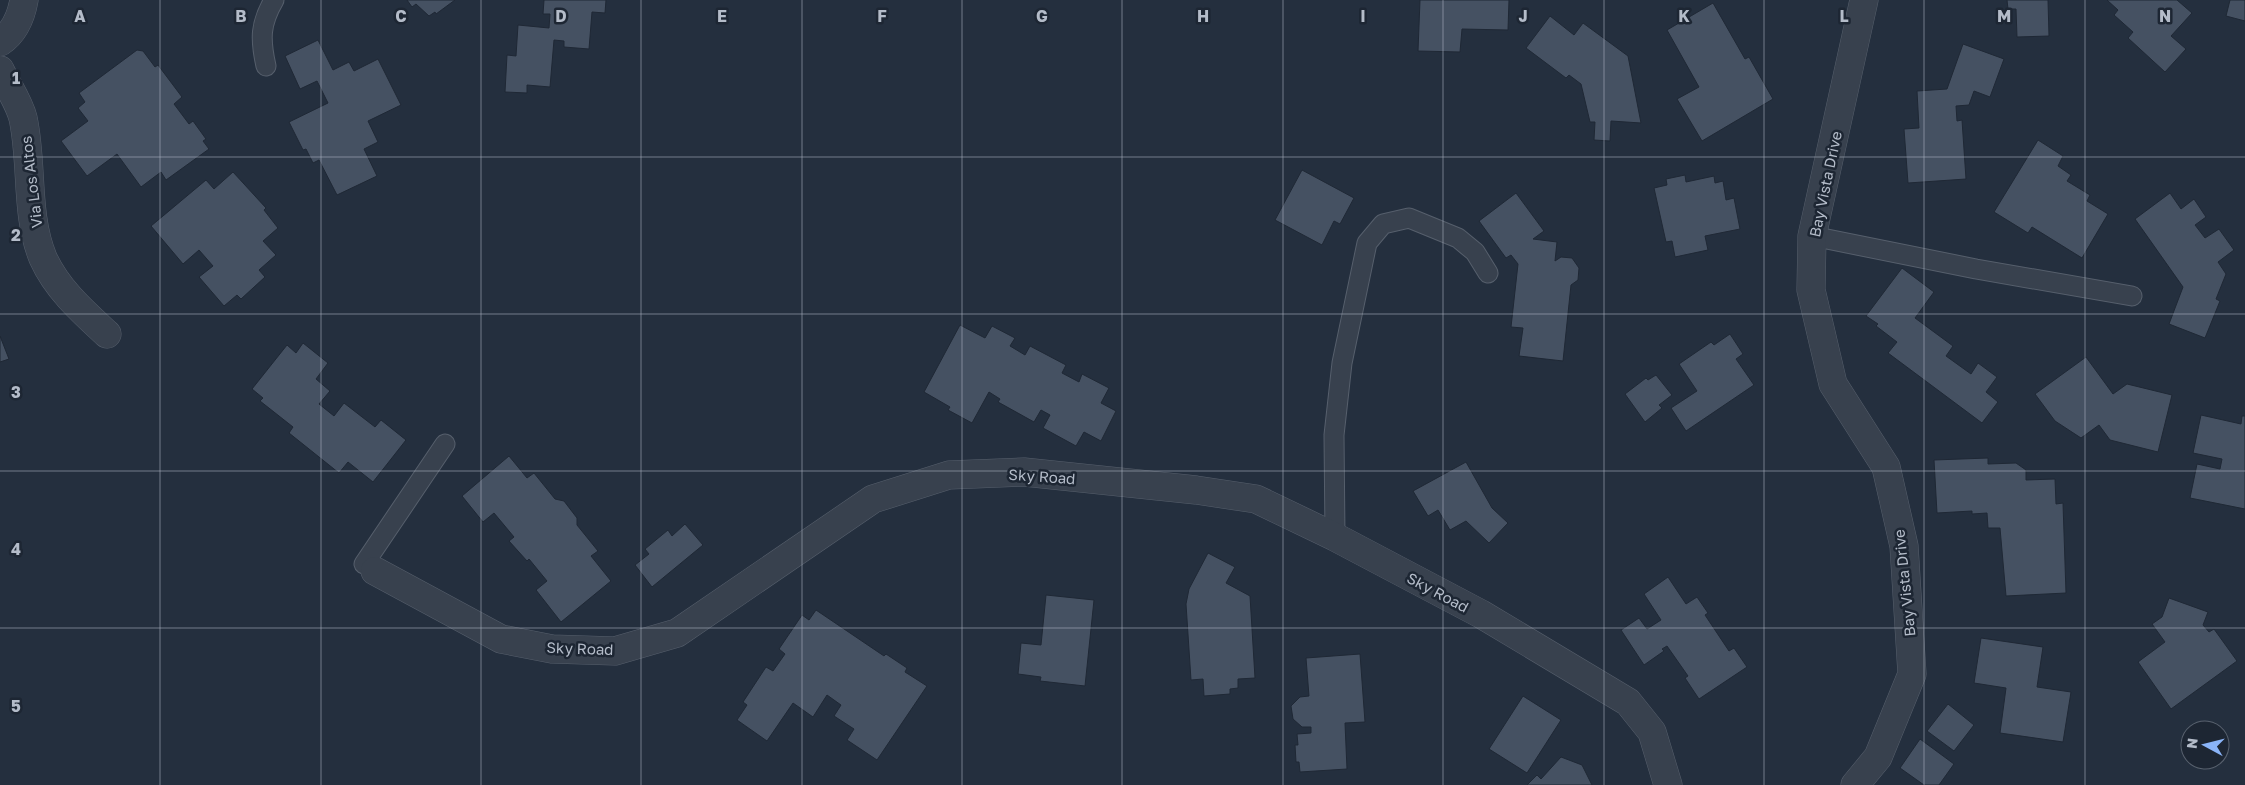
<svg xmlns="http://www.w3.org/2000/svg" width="2245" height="785" font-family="'Golos Text',sans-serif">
<rect width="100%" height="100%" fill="#242f3e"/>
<g fill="#455162" stroke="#1f2835">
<polygon points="407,0 455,0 436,14 435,12 429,16 416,4 412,7"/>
<polygon points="544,0 606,0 605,13 592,12 589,49 564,47 564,41 554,40 550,87 527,85 527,93 505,92 507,55 516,56 518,25 549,28 550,14 543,14"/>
<polygon points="1420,0 1509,0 1508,30 1462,29 1460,52 1418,51"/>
<polygon points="2007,0 2048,0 2049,36 2017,37 2016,9 2008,9"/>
<polygon points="2107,0 2177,0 2192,13 2171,36 2186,49 2165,72 2128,38 2133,32 2114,15 2118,10"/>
<polygon points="2230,0 2245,0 2245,21 2226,16"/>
<polygon points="1713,3 1745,59 1749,57 1773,99 1702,141 1677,99 1699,87 1667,30"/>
<polygon points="1550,16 1574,35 1583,23 1628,56 1641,123 1611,121 1610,141 1594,140 1595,122 1590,122 1581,84 1569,75 1566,78 1526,48"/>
<polygon points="318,40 333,70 349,62 354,71 378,59 401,105 368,121 378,142 364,149 377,176 337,195 319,160 313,163 306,149 303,150 289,122 328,103 317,81 300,89 285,56"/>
<polygon points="1963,44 2004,59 1990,97 1974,91 1969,105 1956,106 1957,121 1962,120 1966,179 1908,183 1904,129 1919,128 1917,91 1947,89"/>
<polygon points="137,50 143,51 155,67 158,65 182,97 174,104 189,124 193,121 206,139 203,141 209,149 166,180 161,172 141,187 117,154 87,176 61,141 88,121 78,108 85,102 79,93"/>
<polygon points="2038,140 2063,156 2058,166 2071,175 2067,181 2090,195 2087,201 2108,214 2082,258 2032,227 2028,233 1994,212"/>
<polygon points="1302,170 1354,198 1340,224 1334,221 1322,245 1275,220"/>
<polygon points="233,172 266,208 264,210 278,228 263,241 276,255 259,270 265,277 241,299 237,295 224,306 199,277 213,266 199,250 183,264 151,226 206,180 214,189"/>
<polygon points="1685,175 1686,182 1714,176 1715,183 1723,181 1726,200 1734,198 1740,229 1705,236 1708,250 1675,257 1672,241 1666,242 1654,188 1667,185 1666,179"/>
<polygon points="1516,193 1544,231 1533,239 1557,242 1555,261 1561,257 1572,258 1579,268 1578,280 1571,285 1563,361 1519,356 1523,328 1511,327 1518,264 1511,255 1506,258 1479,221"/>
<polygon points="2170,193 2181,209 2194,199 2206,217 2195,225 2205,238 2219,229 2234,250 2218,262 2226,274 2216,299 2220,301 2205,338 2169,324 2183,287 2135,219"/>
<polygon points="1902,268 1934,292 1915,318 1953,346 1946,356 1971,374 1978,363 1997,377 1986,392 1998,402 1982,423 1888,353 1897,342 1876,326 1878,324 1866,316"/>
<polygon points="960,325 985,338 992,326 1015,338 1010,346 1025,355 1030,346 1066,365 1062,373 1079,382 1082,374 1109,388 1101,403 1116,411 1101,441 1084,432 1076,446 1043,428 1050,415 1041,410 1034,422 998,402 1000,399 989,392 972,423 948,410 950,407 924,392"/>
<polygon points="1730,334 1743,354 1736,359 1754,385 1686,431 1671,408 1697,391 1679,364 1711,342 1714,345"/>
<polygon points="0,336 9,359 0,362"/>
<polygon points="303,343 328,363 316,379 330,391 319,404 334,416 344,403 375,427 381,420 406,440 373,482 348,462 339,473 289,433 293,427 260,401 263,398 252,389 287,345 296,353"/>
<polygon points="2086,357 2113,394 2127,384 2172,395 2158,452 2110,440 2099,425 2081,438 2055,421 2035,394"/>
<polygon points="1656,375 1672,395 1659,405 1662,408 1645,422 1625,394 1646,378 1648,380"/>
<polygon points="2201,415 2241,424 2242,416 2245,416 2245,509 2190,498 2197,464 2220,469 2222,459 2193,453"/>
<polygon points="509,456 527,478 534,473 555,499 564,501 577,518 577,525 598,551 591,556 611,581 561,622 536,590 547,581 529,559 527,561 509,541 514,537 494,513 483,522 462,496"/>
<polygon points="1988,458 1988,464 2016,463 2026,470 2026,480 2055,479 2056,504 2063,503 2066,593 2006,596 2000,528 1988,528 1987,513 1972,514 1972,511 1937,513 1934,460"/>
<polygon points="1466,462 1492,508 1508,523 1489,543 1466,521 1450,530 1438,510 1428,516 1413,491"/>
<polygon points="685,524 703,545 652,587 635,565 649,554 645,549 668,530 672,536"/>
<polygon points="1208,553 1235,567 1226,583 1250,596 1255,678 1238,679 1238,688 1230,689 1230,694 1204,696 1203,679 1191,680 1186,604 1189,589"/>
<polygon points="1668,577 1686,604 1697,597 1708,613 1705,615 1729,651 1734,648 1747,667 1699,699 1685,678 1688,676 1667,646 1662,649 1664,651 1644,665 1621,630 1639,618 1647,629 1661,620 1644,594"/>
<polygon points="1046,595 1094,600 1085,686 1040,681 1041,677 1018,674 1021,643 1041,645"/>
<polygon points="2169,598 2208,612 2203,625 2209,632 2214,629 2237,661 2171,709 2138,662 2165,642 2152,624 2162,617"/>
<polygon points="816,610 884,656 886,654 907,668 905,672 927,686 877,760 847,740 854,729 834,716 841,705 827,695 813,717 793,703 767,741 737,720 747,705 743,702 766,667 773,671 785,654 779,649 802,615 809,620"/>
<polygon points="1981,638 2043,647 2037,687 2071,692 2063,742 2000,733 2006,688 1974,683"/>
<polygon points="1360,654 1365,722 1345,723 1347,769 1300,772 1299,762 1296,762 1295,745 1298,745 1297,734 1311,733 1311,727 1302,727 1293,719 1291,706 1300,697 1309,696 1306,658"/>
<polygon points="1523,696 1561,720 1527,773 1489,749"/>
<polygon points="1948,704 1974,725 1954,751 1927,731"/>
<polygon points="1920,739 1954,764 1939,785 1924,785 1900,768"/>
<polygon points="1561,757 1582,765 1592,785 1527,785 1537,775 1541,779"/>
</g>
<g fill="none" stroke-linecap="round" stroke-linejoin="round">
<defs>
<g id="lane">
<path d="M266,66C260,39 260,24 274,0"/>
<polyline points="1812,236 1976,269 2132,296"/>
<polyline points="1335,537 1334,435 1342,363 1367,243 1383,224 1409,218 1458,238 1475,252 1488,273"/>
<polyline points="364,564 445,444"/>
</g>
<g id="street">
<path d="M0,42C15,32 21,17 24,0"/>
<path d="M0,70C7,85 19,102 23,118C33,164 25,214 43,258C57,289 82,311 107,334"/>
<polyline points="375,571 501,639 552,649 615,651 677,633 873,499 949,475 1024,472 1196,490 1256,499 1335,537 1481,614 1628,702 1652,732 1668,785"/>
<polyline points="1855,785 1878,757 1912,674 1904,546 1886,467 1833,384 1811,290 1812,236 1864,0"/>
</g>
</defs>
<use href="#lane" stroke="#565f6c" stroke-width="21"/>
<use href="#street" stroke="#565f6c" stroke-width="29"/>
<use href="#lane" stroke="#38414e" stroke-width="19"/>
<use href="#street" stroke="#38414e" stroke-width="28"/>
</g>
<path fill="none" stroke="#b4bcc9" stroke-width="1" stroke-opacity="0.55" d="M160,0V785M321,0V785M481,0V785M641,0V785M802,0V785M962,0V785M1122,0V785M1283,0V785M1443,0V785M1604,0V785M1764,0V785M1924,0V785M2085,0V785M0,157H2245M0,314H2245M0,471H2245M0,628H2245"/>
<g text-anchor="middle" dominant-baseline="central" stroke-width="5" stroke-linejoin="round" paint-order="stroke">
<g font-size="15" fill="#b4bcc9" stroke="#1d2633">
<text transform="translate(31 182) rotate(-97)">Via Los Altos</text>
<text transform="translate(1825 184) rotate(-78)">Bay Vista Drive</text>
<text transform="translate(1042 476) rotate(4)">Sky Road</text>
<text transform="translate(1904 583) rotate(-96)">Bay Vista Drive</text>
<text transform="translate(1438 592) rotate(28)">Sky Road</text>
<text transform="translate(580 648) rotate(2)">Sky Road</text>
</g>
</g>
<g font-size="16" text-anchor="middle" font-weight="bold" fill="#b4bcc9" stroke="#1d2633" stroke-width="5" stroke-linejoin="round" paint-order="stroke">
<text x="80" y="22">A</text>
<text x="241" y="22">B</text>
<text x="401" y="22">C</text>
<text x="561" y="22">D</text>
<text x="722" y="22">E</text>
<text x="882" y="22">F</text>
<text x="1042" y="22">G</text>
<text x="1203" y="22">H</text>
<text x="1363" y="22">I</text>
<text x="1523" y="22">J</text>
<text x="1684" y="22">K</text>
<text x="1844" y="22">L</text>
<text x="2004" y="22">M</text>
<text x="2165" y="22">N</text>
<text x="16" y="84">1</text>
<text x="16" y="241">2</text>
<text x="16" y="398">3</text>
<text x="16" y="555">4</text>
<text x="16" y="712">5</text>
</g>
<g transform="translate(2205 745) rotate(277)"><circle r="24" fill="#1d2633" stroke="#59626f"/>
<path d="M0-4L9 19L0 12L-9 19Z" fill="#8ab4f8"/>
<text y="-8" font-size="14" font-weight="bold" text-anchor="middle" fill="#b4bcc9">N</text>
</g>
</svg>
